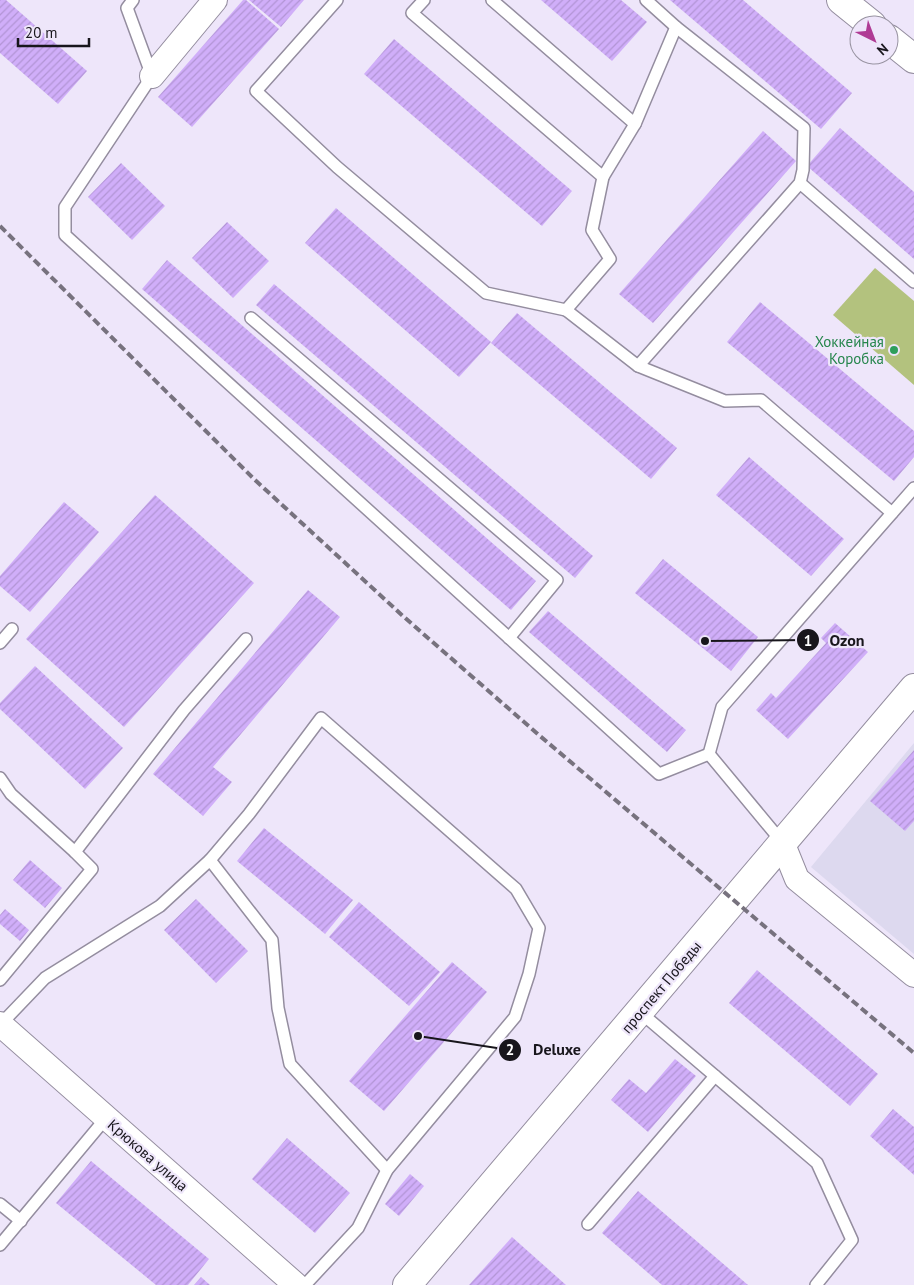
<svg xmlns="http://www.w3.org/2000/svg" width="914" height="1285" font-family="'PT Sans',sans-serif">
<defs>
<pattern id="building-hatch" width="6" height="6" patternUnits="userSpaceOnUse" patternTransform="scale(1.25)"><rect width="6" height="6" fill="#d0aef9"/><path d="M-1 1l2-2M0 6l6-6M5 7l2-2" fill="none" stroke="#b295d5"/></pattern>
</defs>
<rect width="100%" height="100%" fill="#eee6fa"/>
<polygon fill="#ddd9ef" points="914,743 914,954 811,867"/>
<polygon fill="#b3c27e" points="875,268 914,301 914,385 833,315"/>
<g fill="url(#building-hatch)">
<polygon points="0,0 6,0 87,71 58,104 0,53"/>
<polygon points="243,0 246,0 279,29 192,127 158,97"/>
<polygon points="249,0 304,0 281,27"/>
<polygon points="541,0 621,0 647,22 612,61"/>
<polygon points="670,0 743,0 852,93 821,129"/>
<polygon points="394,39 572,191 542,226 364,74"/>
<polygon points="840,128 914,192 914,259 807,166"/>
<polygon points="763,131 796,161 653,323 619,294"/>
<polygon points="121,163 165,206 132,240 88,197"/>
<polygon points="336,208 491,342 459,377 305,243"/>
<polygon points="227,222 269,261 233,298 192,258"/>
<polygon points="167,260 536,581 511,610 142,289"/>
<polygon points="274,284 593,556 575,578 256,305"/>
<polygon points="760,302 914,431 914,457 894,481 727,342"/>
<polygon points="517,313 677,448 651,479 491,343"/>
<polygon points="749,457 844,539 811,576 716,495"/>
<polygon points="155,495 254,583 124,727 26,639"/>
<polygon points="64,502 99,532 30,612 0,586 0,576"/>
<polygon points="663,559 758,637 731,671 635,593"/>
<polygon points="308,590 340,617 213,767 232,782 203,816 153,774"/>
<polygon points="548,611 686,730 667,752 529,632"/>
<polygon points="835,623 868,652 788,739 756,710 771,693 776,698 826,643 821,638"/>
<polygon points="35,666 123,748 85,789 0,709 0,703"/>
<polygon points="914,750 914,821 905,831 870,801"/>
<polygon points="264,828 353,900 325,934 237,861"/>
<polygon points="30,860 62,888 45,908 13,880"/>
<polygon points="196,899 248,951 216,983 164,930"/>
<polygon points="359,902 440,972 409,1006 329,937"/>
<polygon points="5,909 29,930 20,941 0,924 0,915"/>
<polygon points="452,962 487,992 384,1111 349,1081"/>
<polygon points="757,970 878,1074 850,1106 729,1003"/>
<polygon points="675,1059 696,1076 648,1132 611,1100 629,1079 646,1093"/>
<polygon points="893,1109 914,1127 914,1175 870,1136"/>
<polygon points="287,1138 350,1193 315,1233 252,1179"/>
<polygon points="91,1161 209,1259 188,1285 156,1285 56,1203"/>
<polygon points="410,1174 424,1186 399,1216 385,1204"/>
<polygon points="638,1191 748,1285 662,1285 602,1233"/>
<polygon points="512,1237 566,1285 469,1285"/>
<polygon points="201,1277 210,1285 194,1285"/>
</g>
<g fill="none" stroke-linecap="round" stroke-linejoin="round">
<defs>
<g id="lane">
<polyline points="133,0 127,8 152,76 65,207 65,235 659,774 709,754 782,842"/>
<polyline points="337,0 256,91 337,167 486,293 566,310"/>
<polyline points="424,0 412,13 603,177 592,230 610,259 566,310 638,366 725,401 761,400 892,513"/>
<polyline points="492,0 635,124 603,177"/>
<polyline points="635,124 676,27"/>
<polyline points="800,183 914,282"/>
<polyline points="251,318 557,580 509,638"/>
<polyline points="638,366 800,183 803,170 804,128 676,27 646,0"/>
<polyline points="0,643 12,629"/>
<polyline points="709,754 722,707 914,488"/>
<polyline points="0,778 11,794 75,852 92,869 0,980"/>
<polyline points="75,852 184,710 246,639"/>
<polyline points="210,860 249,814 321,718 516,889 539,928 529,974 515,1017 387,1170 358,1228 305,1285"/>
<polyline points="640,1012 817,1163 852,1240 816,1285"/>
<polyline points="0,1025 45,978 160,906 210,860 272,940 278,1008 290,1064 387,1170"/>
<polyline points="0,1204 21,1221"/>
<polyline points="588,1224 715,1076"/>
<polyline points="0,1245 106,1118"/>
</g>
<g id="street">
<polyline points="152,76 215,0"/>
<polyline points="782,842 797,879 914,975"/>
<polyline points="0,1024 296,1285"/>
</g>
<g id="secondary">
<polyline points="841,0 872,25"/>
<polyline points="889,39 914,59"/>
<polyline points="407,1285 914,688"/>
</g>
</defs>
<use href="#lane" stroke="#948d9f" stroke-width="14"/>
<use href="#street" stroke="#948d9f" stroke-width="26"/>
<use href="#secondary" stroke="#948d9f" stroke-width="30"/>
<use href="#lane" stroke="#fff" stroke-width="11"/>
<use href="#street" stroke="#fff" stroke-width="24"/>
<use href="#secondary" stroke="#fff" stroke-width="28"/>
<polyline stroke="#77727e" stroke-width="4" stroke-dasharray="8 4" stroke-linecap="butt" points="0,226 255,480 404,617 540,736 914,1053"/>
</g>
<circle fill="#2e9e5b" stroke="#eee6fa" stroke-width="2" cx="894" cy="350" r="5"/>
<g text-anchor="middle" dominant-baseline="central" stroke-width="4.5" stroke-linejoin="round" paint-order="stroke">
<g font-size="15" fill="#27864d" stroke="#eee6fa" text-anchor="end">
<text x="884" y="341">Хоккейная<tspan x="884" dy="17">Коробка</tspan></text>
</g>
<g font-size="15" fill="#18161c" stroke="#eee6fa">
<text transform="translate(661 987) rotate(-50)">проспект Победы</text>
<text transform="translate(148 1155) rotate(41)">Крюкова улица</text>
</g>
</g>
<path fill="none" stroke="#18161c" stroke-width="2" d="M705 641L808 640M418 1036L510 1050"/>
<g fill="#18161c" stroke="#eee6fa" stroke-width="2">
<circle cx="705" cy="641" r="5"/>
<circle cx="418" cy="1036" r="5"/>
<circle cx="808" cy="640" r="12"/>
<circle cx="510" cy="1050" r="12"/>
</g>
<g font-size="15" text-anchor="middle" font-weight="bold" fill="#fff">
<text x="808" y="646">1</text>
<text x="510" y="1055">2</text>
</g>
<g font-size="16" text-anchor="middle" font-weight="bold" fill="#18161c" stroke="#eee6fa" stroke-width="4.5" stroke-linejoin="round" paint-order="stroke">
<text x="847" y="646">Ozon</text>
<text x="557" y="1055">Deluxe</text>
</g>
<g transform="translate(874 40) rotate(138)"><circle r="24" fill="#eee6fa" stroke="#9893a1"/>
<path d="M0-4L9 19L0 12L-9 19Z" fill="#af3b94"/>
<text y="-8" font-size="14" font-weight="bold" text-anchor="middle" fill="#18161c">N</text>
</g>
<path d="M18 38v8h71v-8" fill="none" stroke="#18161c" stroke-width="2.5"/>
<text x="25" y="38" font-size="15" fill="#18161c" stroke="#eee6fa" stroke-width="4" paint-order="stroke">20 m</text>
</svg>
